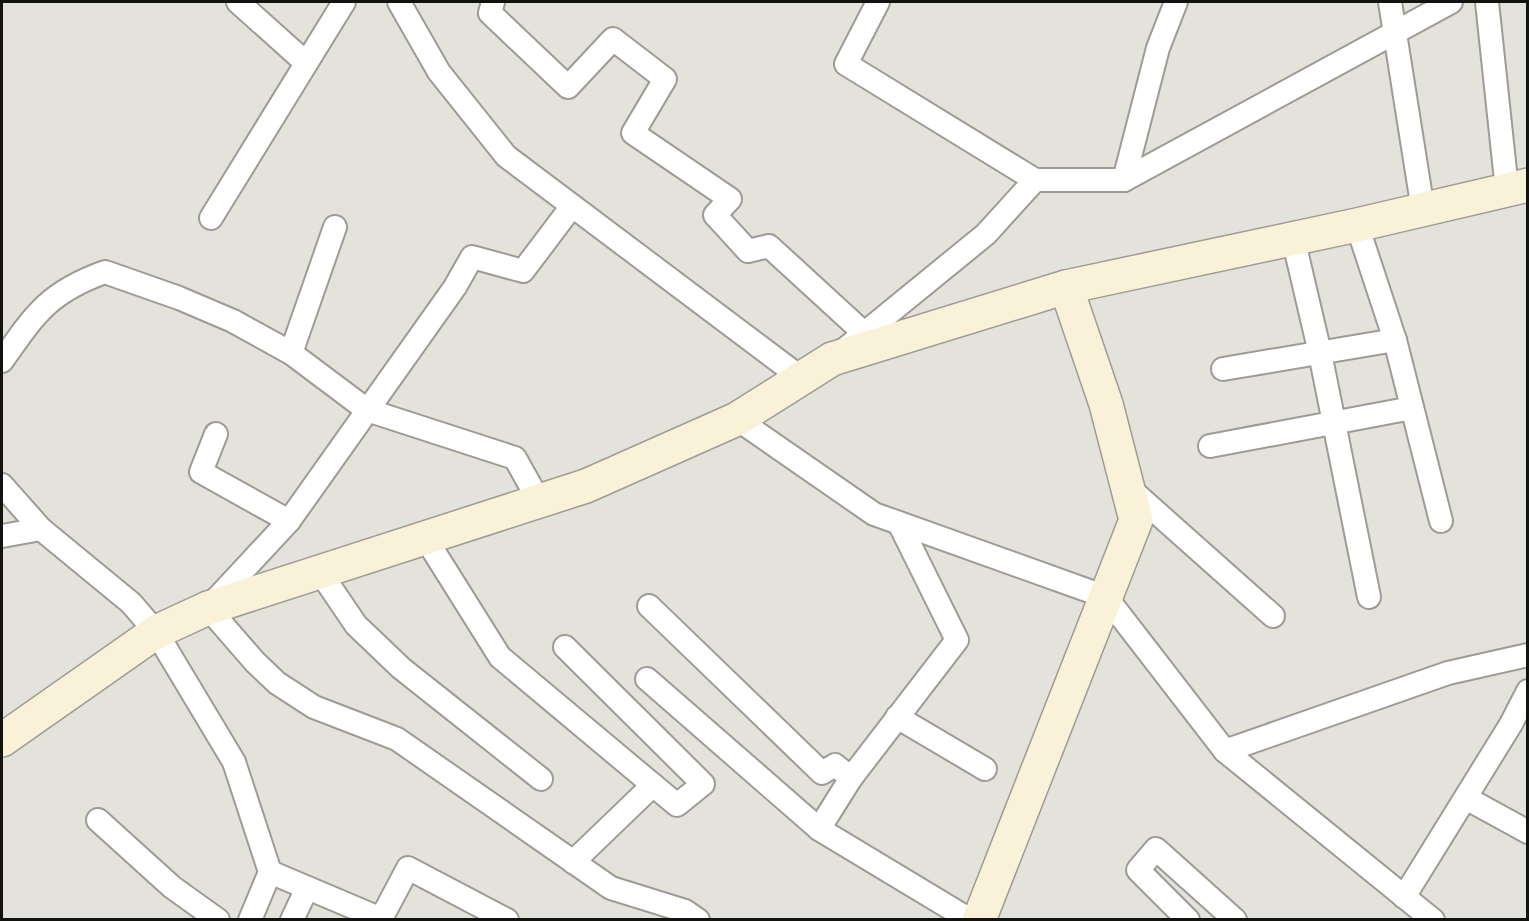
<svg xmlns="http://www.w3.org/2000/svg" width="1529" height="921" font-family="'Exo 2',sans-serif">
<rect width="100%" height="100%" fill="#e4e3db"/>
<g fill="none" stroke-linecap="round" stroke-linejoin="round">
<defs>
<g id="street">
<polyline points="238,2 305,62"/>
<polyline points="399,2 439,72 506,156 800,377"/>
<polyline points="493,2 490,13 568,87 613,39 665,79 633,133 730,199 715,215 748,251 769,246 865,334"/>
<polyline points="878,2 846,64 1035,180"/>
<polyline points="1390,2 1423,210"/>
<polyline points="1487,2 1507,190"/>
<polyline points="1124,180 1158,48 1176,2"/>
<polyline points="572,206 523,271 472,257 455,287 289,521 208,608 255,662 277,683 314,707 397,739 611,888 685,911 698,920"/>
<polyline points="211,218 344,2"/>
<polyline points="1357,225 1395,340 1441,521"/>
<polyline points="1293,238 1320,353 1369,597"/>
<polyline points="845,349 986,234 1035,180 1124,180 1451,2"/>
<polyline points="291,353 335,227"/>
<path d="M2,361C35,314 49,292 105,272L179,298L233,321L291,353L367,410L515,458L539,501"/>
<polyline points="1223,369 1395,340"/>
<polyline points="737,419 874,514 1106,597 1225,751 1433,920"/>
<polyline points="216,434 201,472 289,521"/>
<polyline points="1210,446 1412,408"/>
<polyline points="2,485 41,529 131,603 156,632 234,762 270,872 250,920"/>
<polyline points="1128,487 1273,616"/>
<polyline points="2,536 41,529"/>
<polyline points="426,539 500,657 653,785"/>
<polyline points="320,572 356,625 401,668 541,779"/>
<polyline points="649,606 822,773 835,765 851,778 819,829 970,920"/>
<polyline points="565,647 703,784 677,805 653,785 573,862"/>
<polyline points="647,679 819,829"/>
<polyline points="897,717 985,769"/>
<polyline points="1225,751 1448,673 1528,655"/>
<polyline points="851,778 957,640 899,523"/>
<polyline points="1466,798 1528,832"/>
<polyline points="98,820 172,887 218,920"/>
<polyline points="270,872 381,919 408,868 507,920"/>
<polyline points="1404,897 1511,724 1528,691"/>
<polyline points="292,920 307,888"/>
<polyline points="1188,920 1138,870 1156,849 1235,920"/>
</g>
<g id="secondary">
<polyline points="2,740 156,632 208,608 586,486 737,419 832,359 1066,287 1357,225 1528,185"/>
<polyline points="979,920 1136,520 1106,404 1066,287"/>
</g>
</defs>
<use href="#street" stroke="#9d9b94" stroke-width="26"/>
<use href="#secondary" stroke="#9d9b94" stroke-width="36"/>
<use href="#street" stroke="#fff" stroke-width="22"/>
<use href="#secondary" stroke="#f9f2d8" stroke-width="33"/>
</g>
<rect width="1529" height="921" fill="none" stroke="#12120f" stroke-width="6"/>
</svg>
